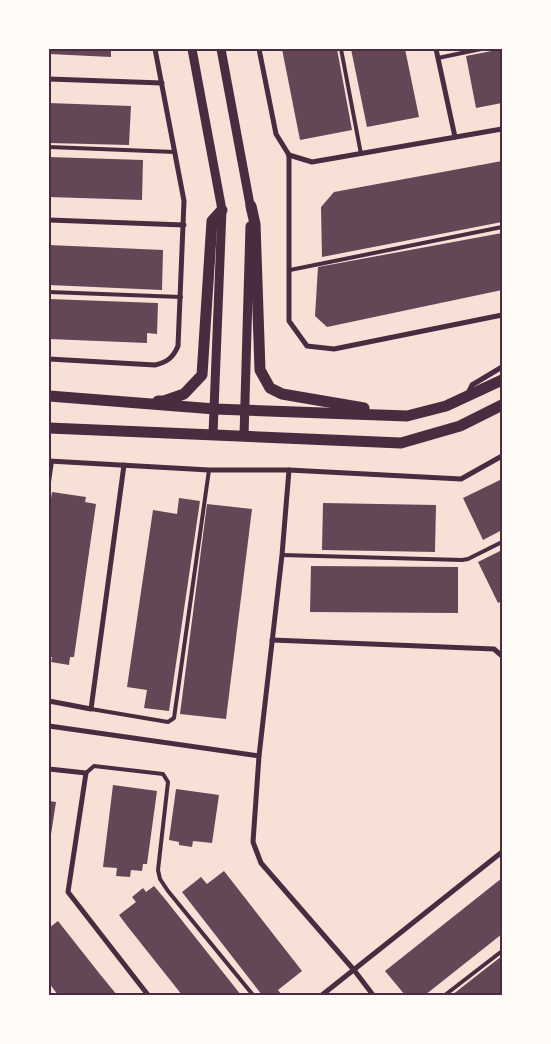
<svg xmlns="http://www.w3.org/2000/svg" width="551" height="1044" font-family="'Titillium Web',sans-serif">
<rect width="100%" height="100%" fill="#f7e1d7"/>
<g fill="#644757">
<polygon points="49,49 111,49 111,57 49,54"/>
<polygon points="282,49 337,49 352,130 300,140"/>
<polygon points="351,49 405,49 419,117 367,127"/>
<polygon points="502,49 502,103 476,108 466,56"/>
<polygon points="49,103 131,106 129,145 49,143"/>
<polygon points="49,157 143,160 142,200 49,197"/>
<polygon points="502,161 502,222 322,257 321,207 334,192"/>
<polygon points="502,233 502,290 327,327 315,316 318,267"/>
<polygon points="49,245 163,250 162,290 49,285"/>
<polygon points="49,299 158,303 157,334 147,333 147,343 49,339"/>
<polygon points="502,479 502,530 483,540 463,498"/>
<polygon points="52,492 86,497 85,502 96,504 74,657 70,657 69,665 51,662 52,657 49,657 49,512"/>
<polygon points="179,498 200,501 169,711 144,708 147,690 127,687 153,510 177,514"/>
<polygon points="323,503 436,505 435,552 322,550"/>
<polygon points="207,504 252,509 226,719 180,714"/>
<polygon points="502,550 502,601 498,603 478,562"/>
<polygon points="311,566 458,567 458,613 310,612"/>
<polygon points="113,785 157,791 147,864 143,864 142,871 131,870 130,877 116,876 117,868 103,867"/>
<polygon points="176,789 219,795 212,843 193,841 192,847 179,845 179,842 169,840"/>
<polygon points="49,801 56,802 50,841 49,841"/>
<polygon points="224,871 302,971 278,990 281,994 279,995 262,995 182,892 201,877 207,884"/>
<polygon points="502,878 502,934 425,995 405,995 385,971"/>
<polygon points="154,886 165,899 241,995 182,995 128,927 119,915 136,902 132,897 143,888 146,892"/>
<polygon points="58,921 99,973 117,995 58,995 49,983 49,928"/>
<polygon points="502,956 502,995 452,995 489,966"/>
</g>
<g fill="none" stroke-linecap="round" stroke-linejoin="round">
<g stroke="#4a2c40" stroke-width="4">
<polyline points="341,49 361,154"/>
<polyline points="438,58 481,49"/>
<polyline points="49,147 175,152"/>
<polyline points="290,270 502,227"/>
<polyline points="49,292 181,297"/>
<polyline points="49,482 52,461"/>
<polyline points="282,555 462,560 468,559 502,542"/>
<polyline points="91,709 168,722 174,718 209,470"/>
<polyline points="86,773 94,766 163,774 168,782 158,870 160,879 168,891 253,995"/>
<polyline points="445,995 502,951"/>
</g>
<g stroke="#4a2c40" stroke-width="5">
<polyline points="259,49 276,134 289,155"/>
<polyline points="436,49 455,137"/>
<polyline points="49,79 162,83"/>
<polyline points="289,155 289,321 307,346 334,349 502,315"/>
<polyline points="289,155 312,162 502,129"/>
<polyline points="49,220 184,225"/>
<path d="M49,359L155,365C167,362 173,358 178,346L184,201L155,49"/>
<polyline points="468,393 472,385 502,367"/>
<polyline points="49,461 209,470 289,470 461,479 502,456"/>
<polyline points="289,470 282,555 259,756 253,842 261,863 354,970 373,995"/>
<polyline points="272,640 494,649 502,656"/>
<polyline points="49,701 91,709 124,465"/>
<polyline points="49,726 259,756"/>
<polyline points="49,769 86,773 68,892 148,995"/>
<polyline points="322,995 502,852"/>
</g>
<g stroke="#4a2c40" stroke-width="9">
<polyline points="192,49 222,210 213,434"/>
<polyline points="221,49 251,210"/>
<polyline points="244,436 250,226"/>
</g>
<g stroke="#4a2c40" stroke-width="11">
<polyline points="251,206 255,224 260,370 270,388 282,394 364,408"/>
<polyline points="49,396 215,409 407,416 446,406 502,380"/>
<polyline points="158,401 164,401 184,394 202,375 212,221 222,210"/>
<polyline points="49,428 401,443 460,426 502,405"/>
</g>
</g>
<rect width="551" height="1044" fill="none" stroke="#fffaf5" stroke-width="100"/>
<rect x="50" y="50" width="451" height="944" fill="none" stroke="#4a2c40" stroke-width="2"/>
</svg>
